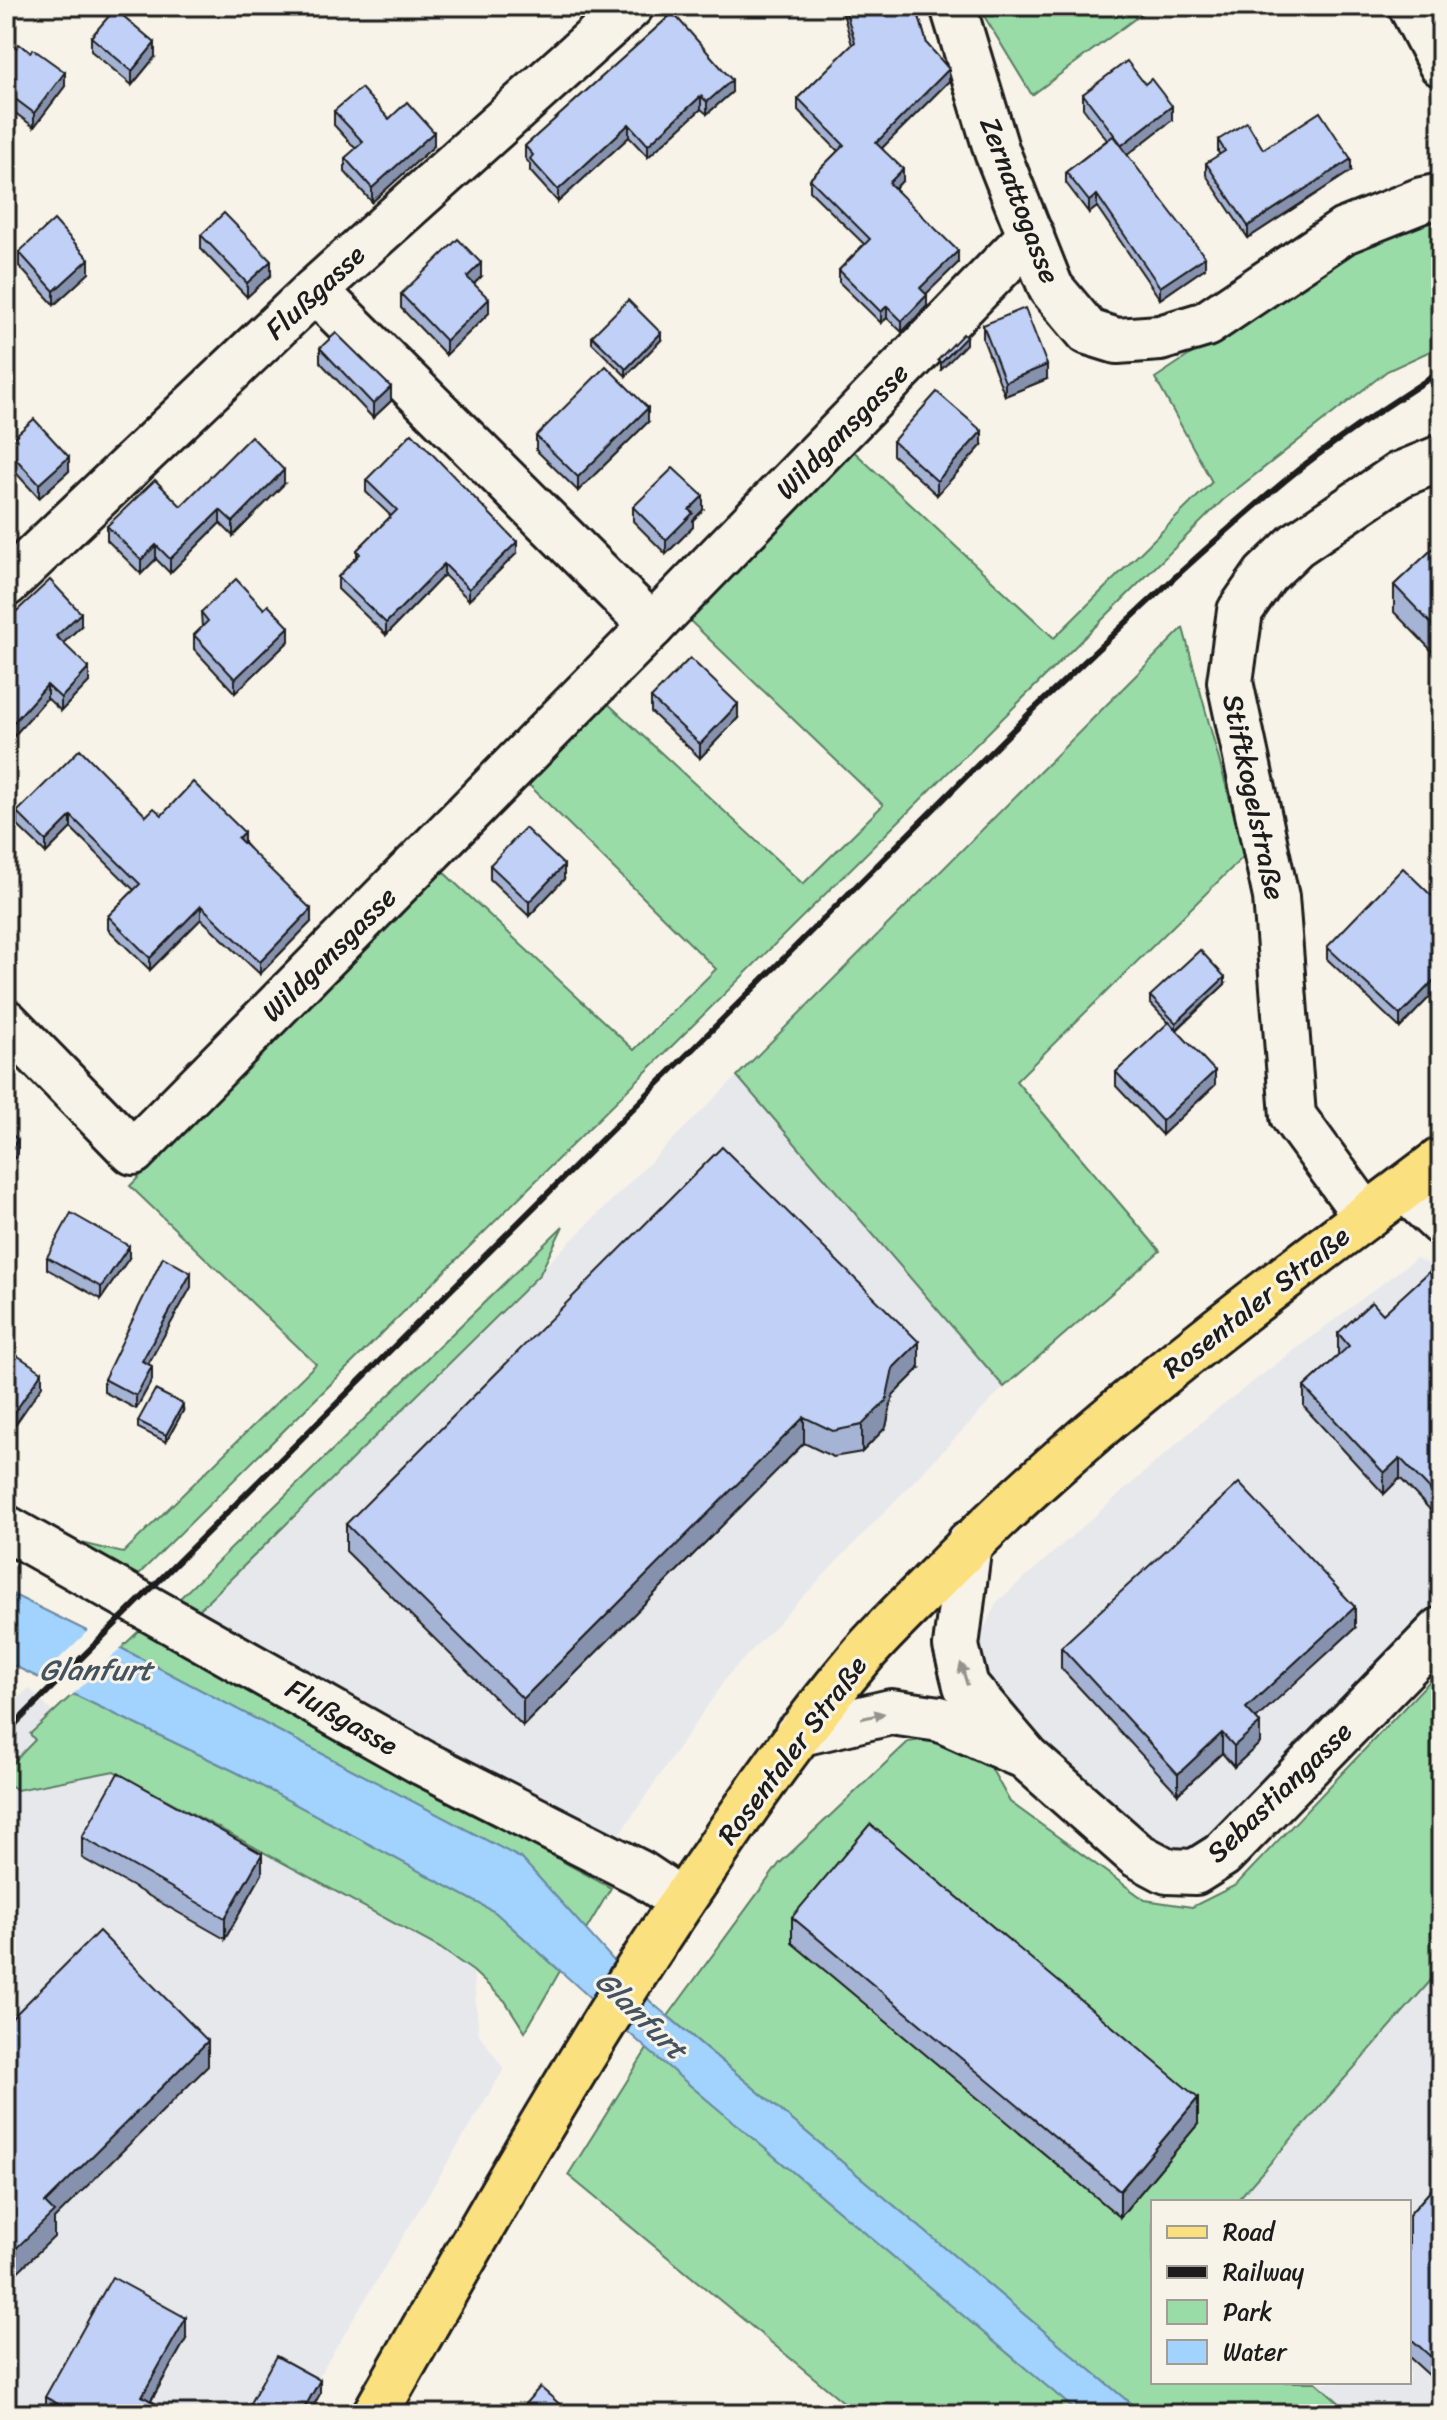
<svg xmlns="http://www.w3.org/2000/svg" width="1447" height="2420" font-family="Sriracha,sans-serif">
<rect width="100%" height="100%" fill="#f7f3e8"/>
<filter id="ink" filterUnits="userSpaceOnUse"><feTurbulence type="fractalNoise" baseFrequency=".0125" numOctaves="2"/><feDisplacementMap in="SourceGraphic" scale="16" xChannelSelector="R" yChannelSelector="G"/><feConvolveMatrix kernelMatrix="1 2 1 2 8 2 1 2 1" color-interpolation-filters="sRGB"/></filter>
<g filter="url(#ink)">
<g fill="#e6e8ec">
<polygon points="737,1076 1004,1387 729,1674 612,1845 195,1614"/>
<polygon points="1416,1258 1441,1270 1441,1595 1203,1845 1175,1855 1147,1842 998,1710 979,1663 983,1631 997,1602 1213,1412"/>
<polygon points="29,1688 53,1713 30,1734 36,1740 6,1770 6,1692 15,1701"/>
<polygon points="114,1771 439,1948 473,1971 479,2034 504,2069 296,2414 6,2414 6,1782 17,1790"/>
<polygon points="1441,1969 1441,2414 1352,2414 1316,2382 1409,2382 1409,2202 1236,2202"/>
</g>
<g fill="#99dca7" stroke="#5a7c62" stroke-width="2">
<polygon points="978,6 1152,6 1032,95"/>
<polygon points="1441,211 1441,346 1387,371 1223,500 133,1580 65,1539 123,1553 316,1364 130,1186 440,869 634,1050 716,969 527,783 604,700 803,884 883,805 687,618 848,446 1054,638 1212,482 1155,378 1369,236"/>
<polygon points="1183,628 1245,855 1016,1081 1160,1251 1004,1387 737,1076"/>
<polygon points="563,1226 540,1274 195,1614 175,1603"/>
<polygon points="141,1629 611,1888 586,1930 522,1859 121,1648"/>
<polygon points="1441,1669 1441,1969 1236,2202 1153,2202 1153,2382 1316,2382 1352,2414 1143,2414 668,2016 779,1864 908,1742 943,1737 990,1766 1010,1802 1145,1900 1192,1907 1236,1885"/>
<polygon points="73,1694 236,1772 495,1912 560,1971 525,2032 505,2001 473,1971 440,1948 114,1771 17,1790 6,1782 6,1770 35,1740 30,1734"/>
<polygon points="647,2049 1080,2414 858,2414 568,2175"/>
</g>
<polygon fill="#a1d3fe" stroke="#6c8aa4" stroke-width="2" points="6,1591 121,1648 522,1859 652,2003 1143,2414 1080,2414 647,2049 495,1912 236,1772 6,1662"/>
<polygon fill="#f7f3e8" points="90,1629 124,1645 70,1697 36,1681"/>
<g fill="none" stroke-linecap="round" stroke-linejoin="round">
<defs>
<g id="minor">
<polyline points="953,6 997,152 1051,288 1088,332 1117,341 1160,338 1206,324 1344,231 1422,200 1441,196"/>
<polyline points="1411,6 1441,64"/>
<polyline points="315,290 652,626"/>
<polyline points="6,584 315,290 631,6"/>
<polyline points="6,1022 133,1152 652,626 1031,235"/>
<polyline points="1404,1188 1441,1223"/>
<polyline points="1366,1216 1293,1116 1276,897 1230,682 1240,611 1265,575 1296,545 1399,475 1441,458"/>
<polyline points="6,1528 423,1763 640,1873 682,1901"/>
<polyline points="969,1543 956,1646 966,1686 1027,1758 1137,1855 1167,1871 1195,1872 1222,1855 1441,1630"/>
<polyline points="797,1734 891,1712 940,1719 1016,1753"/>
</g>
<path id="major" d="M375,2414C483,2225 589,2035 713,1856C761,1785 807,1720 863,1654C883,1631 905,1610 927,1588C1081,1427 1263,1294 1441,1160"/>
</defs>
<use href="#minor" stroke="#1c1c1c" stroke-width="50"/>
<use href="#major" stroke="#1c1c1c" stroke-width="50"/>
<use href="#minor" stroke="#f7f3e8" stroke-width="44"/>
<use href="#major" stroke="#fbe080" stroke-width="44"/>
<path stroke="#1c1c1c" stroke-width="6" d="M6,1733L1031,712C1115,633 1198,553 1287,479C1335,439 1389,405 1441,371"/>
</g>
<g fill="#a5b3d4" stroke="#1c1c1c" stroke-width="2">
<polygon points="568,6 587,6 577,15"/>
<polygon points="841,6 916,6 927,44 949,81 882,148 903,180 895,189 958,263 926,294 927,306 902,332 887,318 881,323 839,282 839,270 864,244 810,191 810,179 838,151 798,110 798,98 852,45"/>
<polygon points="673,13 732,92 707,114 701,109 648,157 629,137 558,202 530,171 530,164 525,158 525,146"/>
<polygon points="91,37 155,57 132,85 91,51"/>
<polygon points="30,52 65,86 34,127 6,106 6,62"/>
<polygon points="1083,94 1172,120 1127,155 1205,268 1160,299 1097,207 1089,213 1066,183 1066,172 1107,140 1083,108"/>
<polygon points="334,111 389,119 434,146 372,202 345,172 345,158 356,149 334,125"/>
<polygon points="1218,140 1351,171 1248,238 1206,175 1206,163 1220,155 1218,152"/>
<polygon points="201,235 271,275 247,297 201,249"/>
<polygon points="19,252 89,273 54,305 19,266"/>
<polygon points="481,277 474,284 489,313 446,355 401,308 401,294"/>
<polygon points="983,325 1047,379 1005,396 983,339"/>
<polygon points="592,336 661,340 626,376 592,343"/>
<polygon points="320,348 391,401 373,418 320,362"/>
<polygon points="648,422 578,491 536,450 536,436"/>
<polygon points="893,441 982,445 937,495 893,455"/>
<polygon points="6,444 69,471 39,498 6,462"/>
<polygon points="366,480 517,553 469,600 444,575 386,635 338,589 338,577 357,557 357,550 391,516 366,492"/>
<polygon points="284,484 233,536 220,523 170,573 156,559 141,574 107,540 107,526 181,506"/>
<polygon points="633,507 703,510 693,520 693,527 666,554 633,521"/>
<polygon points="1441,541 1441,660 1394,612 1394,585"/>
<polygon points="264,609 289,641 235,693 194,649 194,635 202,628 201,612"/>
<polygon points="6,621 81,626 63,643 89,682 61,711 47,698 6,745"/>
<polygon points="651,698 738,718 700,758 651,712"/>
<polygon points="17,812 146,816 162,815 244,843 311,922 260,974 201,919 150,970 108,929 108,916 134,890 71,828 46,853 17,825"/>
<polygon points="490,865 564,879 529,916 490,879"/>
<polygon points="1441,905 1441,985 1400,1028 1327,959 1327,947"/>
<polygon points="1225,984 1177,1030 1215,1085 1162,1135 1116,1086 1116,1072 1169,1023 1150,1003 1150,996"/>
<polygon points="47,1257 129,1258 101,1299 47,1269"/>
<polygon points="1441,1284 1441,1515 1438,1518 1400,1478 1384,1494 1304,1407 1304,1387 1339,1355 1338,1354 1338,1333 1383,1314"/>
<polygon points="191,1287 148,1364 152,1380 136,1409 104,1392 104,1379"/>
<polygon points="919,1369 893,1395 886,1427 862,1452 833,1457 804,1443 523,1726 346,1551 346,1524"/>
<polygon points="183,1411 166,1442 138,1428 138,1421"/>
<polygon points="1355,1628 1256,1718 1260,1743 1234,1767 1222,1753 1178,1794 1061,1668 1061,1647"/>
<polygon points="82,1837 262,1874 225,1939 82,1858"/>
<polygon points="792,1917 1198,2124 1120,2217 792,1943"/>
<polygon points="1441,2179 1441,2386 1409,2357 1409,2215"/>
<polygon points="186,2339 151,2401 162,2414 45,2414 45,2397"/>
</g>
<g fill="#8692ad" stroke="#1c1c1c" stroke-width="2">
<polygon points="577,6 587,6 577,15"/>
<polygon points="155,43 155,57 132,85 132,71"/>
<polygon points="949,69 949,81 876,154 876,143"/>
<polygon points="65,72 65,86 34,127 34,113"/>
<polygon points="732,80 732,92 707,114 707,102"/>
<polygon points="701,96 701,109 648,157 648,145"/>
<polygon points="1172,106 1172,120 1122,159 1122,145"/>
<polygon points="629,124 629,137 558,202 558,190"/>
<polygon points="434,132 434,146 372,202 372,188"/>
<polygon points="1351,159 1351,171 1248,238 1248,226"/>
<polygon points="903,169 903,180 889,195 889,183"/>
<polygon points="1097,195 1097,207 1089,213 1089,201"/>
<polygon points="958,251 958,263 920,300 920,288"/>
<polygon points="1205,257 1205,268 1160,299 1160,287"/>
<polygon points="89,259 89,273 54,305 54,291"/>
<polygon points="271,261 271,275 247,297 247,283"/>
<polygon points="481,263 481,277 467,290 467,277"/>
<polygon points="927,295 927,306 902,332 902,321"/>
<polygon points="489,299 489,313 446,355 446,341"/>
<polygon points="887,306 887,318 881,323 881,312"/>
<polygon points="661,333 661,340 626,376 626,369"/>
<polygon points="966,337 966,344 941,370 941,363"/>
<polygon points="1047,365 1047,379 1005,396 1005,382"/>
<polygon points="391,387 391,401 373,418 373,404"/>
<polygon points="648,408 648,422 578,491 578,477"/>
<polygon points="982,431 982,445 937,495 937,481"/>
<polygon points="69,457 69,471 39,498 39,484"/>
<polygon points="284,470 284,484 233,536 233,522"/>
<polygon points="703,496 703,510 693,520 693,527 666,554 666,540 689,510"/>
<polygon points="220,510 220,523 170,573 170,559"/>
<polygon points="517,542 517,553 469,600 469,589"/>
<polygon points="156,545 156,559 141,574 141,560"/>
<polygon points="444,564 444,575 386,635 386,623"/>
<polygon points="81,613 81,626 56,650 56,636"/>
<polygon points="289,627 289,641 235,693 235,679"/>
<polygon points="89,668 89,682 61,711 61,698"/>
<polygon points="47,685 47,698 6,745 6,731"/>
<polygon points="738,704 738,718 700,758 700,744"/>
<polygon points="71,816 71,828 46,853 46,841"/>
<polygon points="244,832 244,845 238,838"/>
<polygon points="564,865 564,879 529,916 529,902"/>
<polygon points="201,906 201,919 150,970 150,958"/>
<polygon points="311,909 311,922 260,974 260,962"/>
<polygon points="1441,973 1441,985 1400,1028 1400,1015"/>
<polygon points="1225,977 1225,984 1176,1030 1176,1023"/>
<polygon points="1215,1071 1215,1085 1162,1135 1162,1121"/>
<polygon points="18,1140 18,1154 6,1167 6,1153"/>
<polygon points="129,1246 129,1258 101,1299 101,1287"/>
<polygon points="191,1273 191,1287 142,1375 142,1361"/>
<polygon points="919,1342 919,1369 893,1395 886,1427 862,1452 862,1425 893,1368"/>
<polygon points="152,1366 152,1380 136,1409 136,1396"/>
<polygon points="42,1372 42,1386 6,1438 6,1425"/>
<polygon points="183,1404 183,1411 166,1442 166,1435"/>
<polygon points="804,1417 804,1443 523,1726 523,1699"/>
<polygon points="1400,1458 1400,1478 1384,1494 1384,1473"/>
<polygon points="1441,1495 1441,1515 1438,1518 1438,1498"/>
<polygon points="1355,1607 1355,1628 1246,1728 1246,1708"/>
<polygon points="1260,1723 1260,1743 1234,1767 1234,1746"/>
<polygon points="1222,1733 1222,1753 1178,1794 1178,1774"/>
<polygon points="262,1854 262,1874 225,1939 225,1918"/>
<polygon points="208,2041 208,2066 54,2219 54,2237 6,2283 6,2258 45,2203"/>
<polygon points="1198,2098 1198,2124 1120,2217 1120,2191"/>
<polygon points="186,2318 186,2339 143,2414 142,2396"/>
<polygon points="320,2380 320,2394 309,2414 301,2414"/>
</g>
<g fill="#c0d0f7" stroke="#1c1c1c" stroke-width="2">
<polygon points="844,6 916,6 927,44 949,69 876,143 903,169 889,183 958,251 920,288 927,295 902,321 887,306 881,312 839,270 870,239 810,179 844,145 798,98 855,42"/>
<polygon points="115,9 155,43 132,71 91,37"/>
<polygon points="673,13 732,80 707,102 701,96 648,145 629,124 558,190 530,159 533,155 525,146"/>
<polygon points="19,44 30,52 33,49 65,72 34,113 6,92 6,62"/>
<polygon points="1127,61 1145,84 1151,79 1172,106 1122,145 1083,94"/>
<polygon points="361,88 389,119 407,102 434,132 372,188 345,158 363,142 334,111"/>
<polygon points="1320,112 1351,159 1248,226 1206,163 1225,151 1218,140 1247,122 1263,149"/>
<polygon points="1113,136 1205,257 1160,287 1097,195 1089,201 1066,172"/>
<polygon points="224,213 271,261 247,283 201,235"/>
<polygon points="54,220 89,259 54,291 19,252"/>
<polygon points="458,239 481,263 467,277 489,299 446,341 401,294"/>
<polygon points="628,300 661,333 626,369 592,336"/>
<polygon points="1025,308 1047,365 1005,382 983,325"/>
<polygon points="336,333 391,387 373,404 320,348"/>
<polygon points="963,334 966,337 941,363 938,360"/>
<polygon points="606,366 648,408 578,477 536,436"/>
<polygon points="937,392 982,431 937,481 893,441"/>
<polygon points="34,419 69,457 39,484 6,448 6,444"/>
<polygon points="412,433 517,542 469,589 444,564 386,623 338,577 360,554 357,550 397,510 366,480"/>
<polygon points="251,436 284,470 233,522 220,510 170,559 156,545 141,560 107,526 155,480 181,506"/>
<polygon points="673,468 703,496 689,510 693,513 666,540 633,507"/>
<polygon points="1441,541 1441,634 1394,585"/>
<polygon points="236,579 264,609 268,605 289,627 235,679 194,635 208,621 201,612"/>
<polygon points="50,580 81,613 56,636 89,668 61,698 47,685 6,731 6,621"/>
<polygon points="690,658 738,704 700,744 651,698"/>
<polygon points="80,749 146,816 154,808 162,815 193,782 244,832 238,838 311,909 260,962 201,906 150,958 108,916 140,884 71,816 46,841 17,812"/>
<polygon points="525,828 564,865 529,902 490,865"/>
<polygon points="1403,868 1441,905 1441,973 1400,1015 1327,947"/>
<polygon points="1200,950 1225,977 1176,1023 1150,996"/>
<polygon points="1169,1022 1215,1071 1162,1121 1116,1072"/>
<polygon points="6,1129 18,1140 6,1153"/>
<polygon points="722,1147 919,1342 893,1368 886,1401 862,1425 833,1431 804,1417 523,1699 346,1524"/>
<polygon points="71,1213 129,1246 101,1287 47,1257"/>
<polygon points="163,1257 191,1273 142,1361 152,1366 136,1396 104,1379"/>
<polygon points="1429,1272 1441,1284 1441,1495 1438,1498 1400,1458 1384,1473 1304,1387 1349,1346 1338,1333 1372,1302 1383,1314"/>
<polygon points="6,1348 42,1372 6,1425"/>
<polygon points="155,1390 183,1404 166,1435 138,1421"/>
<polygon points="1239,1483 1355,1607 1246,1708 1260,1723 1234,1746 1222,1733 1178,1774 1061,1647"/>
<polygon points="118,1773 262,1854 225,1918 82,1837"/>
<polygon points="870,1824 1198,2098 1120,2191 792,1917"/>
<polygon points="99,1931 208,2041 45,2203 54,2212 6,2258 6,2024"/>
<polygon points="1441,2179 1441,2366 1409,2337 1409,2215"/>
<polygon points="112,2277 186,2318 142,2396 162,2407 158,2414 76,2414 45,2397"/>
<polygon points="276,2356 320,2380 301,2414 244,2414"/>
<polygon points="540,2387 571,2414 516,2414"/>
</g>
<defs><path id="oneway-solid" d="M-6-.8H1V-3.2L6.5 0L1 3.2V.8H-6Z" transform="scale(2)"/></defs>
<g fill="#94928c">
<use href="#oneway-solid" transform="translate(964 1674) rotate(-107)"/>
<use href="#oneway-solid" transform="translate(873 1716) rotate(-13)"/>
</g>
</g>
<g text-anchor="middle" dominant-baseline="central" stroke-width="6" stroke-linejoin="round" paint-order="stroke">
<g font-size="28" fill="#1c1c1c" stroke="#f7f3e8">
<text transform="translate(1020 200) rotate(69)">Zernattogasse</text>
<text transform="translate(315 292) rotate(-43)">Flußgasse</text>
<text transform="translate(842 431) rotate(-46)">Wildgansgasse</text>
<text transform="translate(1254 797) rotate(78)">Stiftkogelstraße</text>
<text transform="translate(329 954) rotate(-45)">Wildgansgasse</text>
<text transform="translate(1256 1302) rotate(-38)">Rosentaler Straße</text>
<text transform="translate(342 1717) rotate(30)">Flußgasse</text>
<text transform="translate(792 1750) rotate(-53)">Rosentaler Straße</text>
<text transform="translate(1279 1792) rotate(-44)">Sebastiangasse</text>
</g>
<g font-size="30" font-style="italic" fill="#445360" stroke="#f7f3e8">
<text x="96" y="1670">Glanfurt</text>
<text transform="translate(641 2015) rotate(44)">Glanfurt</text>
</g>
</g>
<rect width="1447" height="2420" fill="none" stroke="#f7f3e8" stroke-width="32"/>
<rect x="16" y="16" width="1415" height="2388" fill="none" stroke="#1c1c1c" stroke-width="3" filter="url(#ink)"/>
<rect x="1151" y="2200" width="260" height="184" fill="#f7f3e8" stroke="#9f9d96" stroke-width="2"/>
<rect x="1167" y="2226" width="40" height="12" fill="#fbe080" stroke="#9f9d96" stroke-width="2"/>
<text x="1223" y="2240" font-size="24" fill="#1c1c1c">Road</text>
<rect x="1167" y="2266" width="40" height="12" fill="#1c1c1c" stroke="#9f9d96" stroke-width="2"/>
<text x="1223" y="2280" font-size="24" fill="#1c1c1c">Railway</text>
<rect x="1167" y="2300" width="40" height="24" fill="#99dca7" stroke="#9f9d96" stroke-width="2"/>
<text x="1223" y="2320" font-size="24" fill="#1c1c1c">Park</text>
<rect x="1167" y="2340" width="40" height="24" fill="#a1d3fe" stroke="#9f9d96" stroke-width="2"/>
<text x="1223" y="2360" font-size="24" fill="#1c1c1c">Water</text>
</svg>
